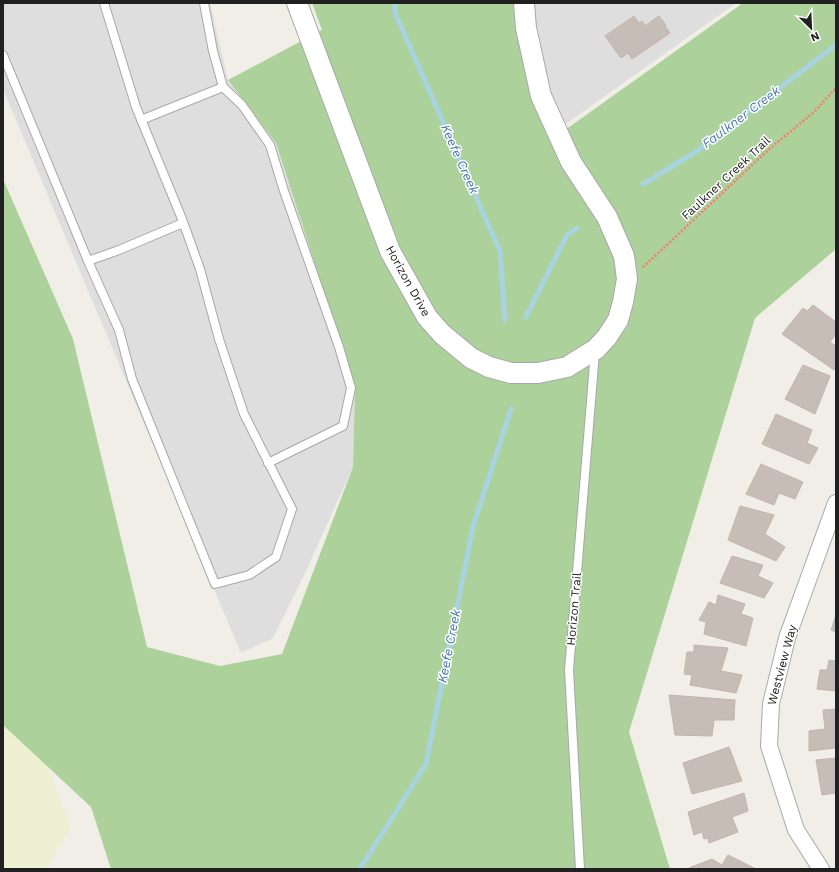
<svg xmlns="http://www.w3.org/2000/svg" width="839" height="872" font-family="'Work Sans',sans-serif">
<rect width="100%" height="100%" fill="#f1eee7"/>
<g fill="#dfdede">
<polygon points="3,3 210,3 228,80 276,143 355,388 353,467 306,571 273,638 241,653 3,89"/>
<polygon points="530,3 736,3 560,128 529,16"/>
</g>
<polygon fill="#eef0d3" points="3,675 16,683 71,827 46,869 3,869"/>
<polygon fill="#acd19b" points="312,3 526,3 558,135 743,3 836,3 836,249 755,318 629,732 670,869 111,869 91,807 3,725 3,179 73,339 147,647 220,666 282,654 353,467 355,388 276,143 228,80 322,30"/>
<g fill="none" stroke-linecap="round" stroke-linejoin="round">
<g stroke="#a7d4e0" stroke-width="5">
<polyline points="395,3 395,13 500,251 505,320"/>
<polyline points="643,184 694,153 836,45"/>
<polyline points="526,317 567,235 577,228"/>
<polyline points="359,869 367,858 426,764 473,527 511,409"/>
</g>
</g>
<g fill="#c6bdb6" stroke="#c4b4a9">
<polygon points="634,16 639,23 642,21 645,26 659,16 666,25 665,26 670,33 632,59 628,53 621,58 605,36"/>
<polygon points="813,305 836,322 836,334 830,342 836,346 836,367 834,370 782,334 803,308 807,311"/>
<polygon points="803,365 830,376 815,414 785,399"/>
<polygon points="776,414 812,430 807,443 818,448 809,464 762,444"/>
<polygon points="761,464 803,482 795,499 779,493 774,505 746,494"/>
<polygon points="740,506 774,515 765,534 785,547 776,561 728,540"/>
<polygon points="732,556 763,565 758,576 773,583 764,598 720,583"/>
<polygon points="718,595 745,604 741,614 753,618 746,646 704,634 706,622 699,620 709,602 716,605"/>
<polygon points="836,615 836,632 831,630"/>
<polygon points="694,645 728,648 721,671 742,675 736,693 690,685 692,675 684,674 687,652 694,652"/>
<polygon points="829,660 836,661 836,691 817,689 820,670 827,670"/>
<polygon points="669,695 735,700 734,720 714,720 712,736 675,735"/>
<polygon points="836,709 836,748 809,751 809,731 825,729 823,710"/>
<polygon points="729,747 742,781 692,794 683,763"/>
<polygon points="836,758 836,793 822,795 816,760"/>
<polygon points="744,793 748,811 732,817 738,832 709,843 708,838 704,839 702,832 694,835 688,812"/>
<polygon points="728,855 754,868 690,869 689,868 712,859 722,865"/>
</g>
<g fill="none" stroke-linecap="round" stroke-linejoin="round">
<defs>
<g id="service">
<polyline points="204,3 213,51 223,87 242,105 270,145 284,191 339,347 351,388 343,426 268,463"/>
<polyline points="3,55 88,261 119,330 132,379 215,584 249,575 276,557 292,509 244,414 219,339 200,269 182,219 136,107 104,3"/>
<polyline points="141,120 223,87"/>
<polyline points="88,261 119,250 183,223"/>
<polyline points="580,869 569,670 595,352"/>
</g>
<polyline id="minor" points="821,869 796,830 769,746 771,704 787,638 836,503"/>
<polyline id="tertiary" points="297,3 390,251 427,317 442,334 471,358 489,367 511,373 538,373 567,367 596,349 607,337 618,320 623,302 627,279 624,256 607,217 571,162 541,96 526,28 524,3"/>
</defs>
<use href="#service" stroke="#a8a8a8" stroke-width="10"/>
<use href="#minor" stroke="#a8a8a8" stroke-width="18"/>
<use href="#tertiary" stroke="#a8a8a8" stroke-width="22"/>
<polyline stroke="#fd796c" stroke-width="2.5" stroke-dasharray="2 2" stroke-linecap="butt" points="643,267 653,258 767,151 814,112 836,88"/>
<use href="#service" stroke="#fff" stroke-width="8"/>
<use href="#minor" stroke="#fff" stroke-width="16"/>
<use href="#tertiary" stroke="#fff" stroke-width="20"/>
</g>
<g text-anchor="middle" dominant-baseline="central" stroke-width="3" stroke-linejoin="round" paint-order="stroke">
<g font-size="12" fill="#212121" stroke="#fff">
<text transform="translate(726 178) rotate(-43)">Faulkner Creek Trail</text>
<text transform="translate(408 281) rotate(61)">Horizon Drive</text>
<text transform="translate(574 609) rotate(-85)">Horizon Trail</text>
<text transform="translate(782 665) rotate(-75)">Westview Way</text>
</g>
<g font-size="13" font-style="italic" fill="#467aac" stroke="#fff">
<text transform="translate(741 117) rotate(-37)">Faulkner Creek</text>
<text transform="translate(460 159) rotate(66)">Keefe Creek</text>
<text transform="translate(449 646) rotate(-79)">Keefe Creek</text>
</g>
</g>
<rect width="839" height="872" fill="none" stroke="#212121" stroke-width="8"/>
<g transform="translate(811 28) rotate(156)" stroke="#ffffff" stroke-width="3" paint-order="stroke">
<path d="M0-3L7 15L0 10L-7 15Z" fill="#212121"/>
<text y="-6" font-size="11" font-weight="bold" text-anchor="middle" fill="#212121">N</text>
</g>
</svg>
